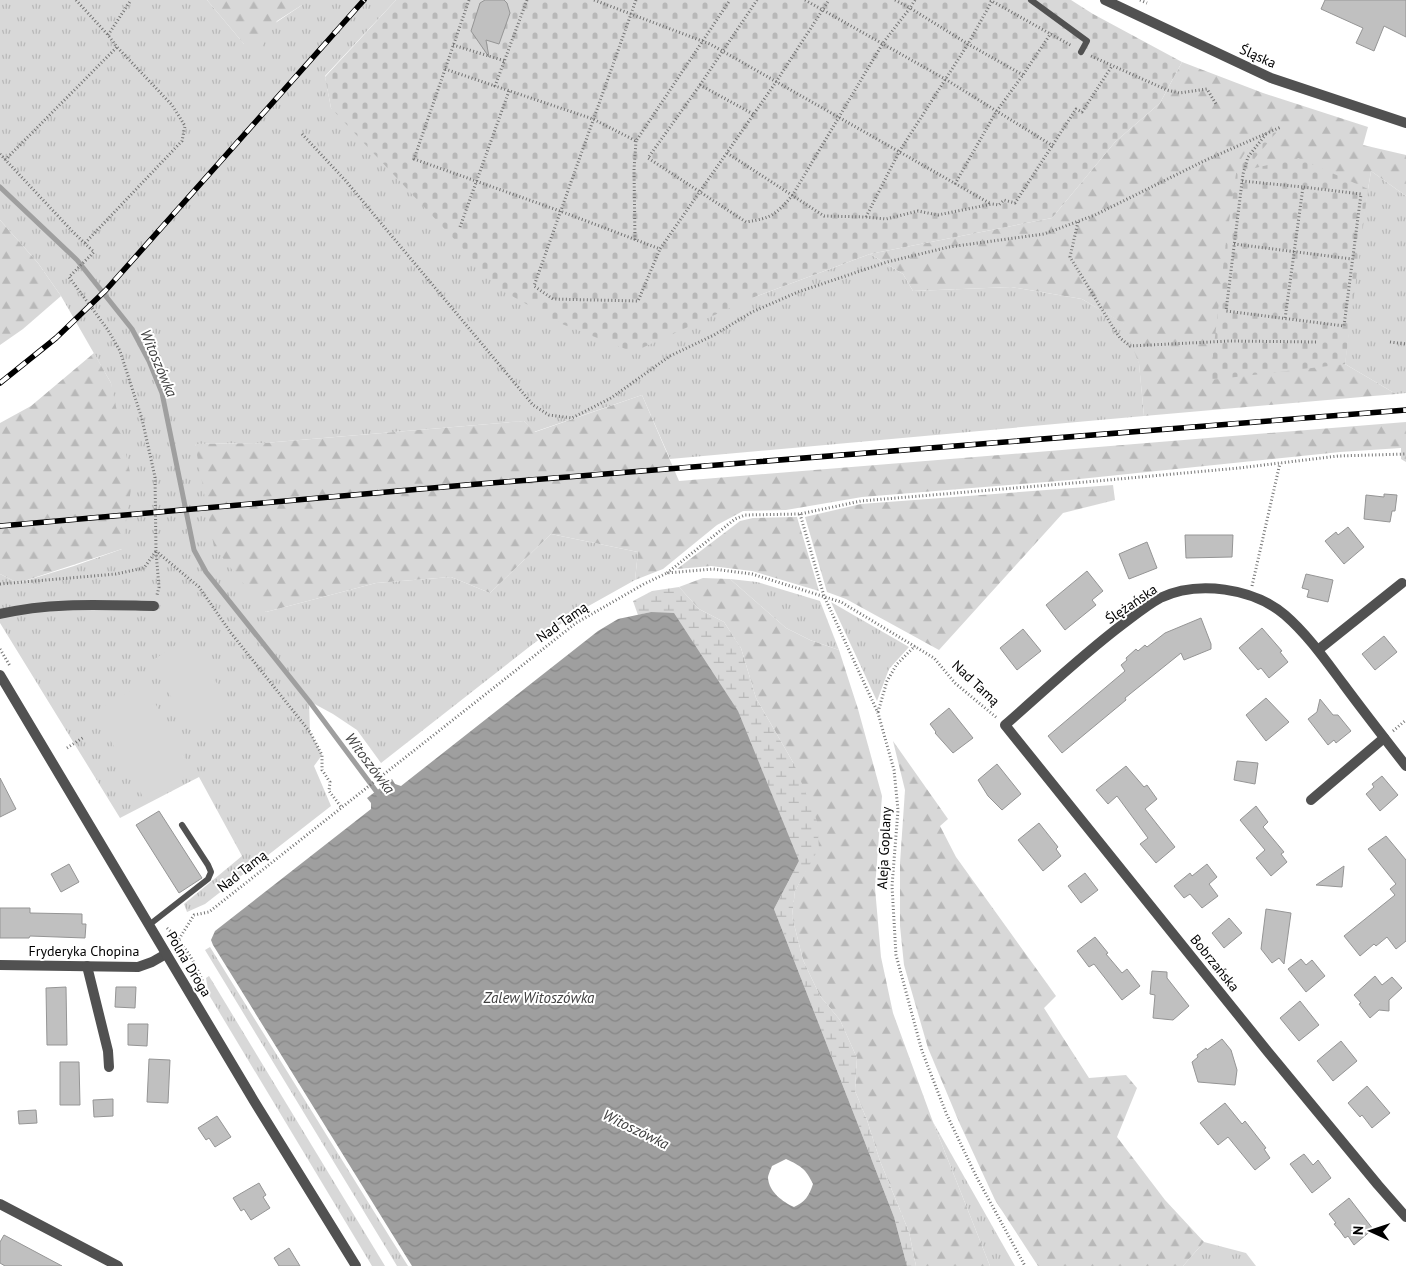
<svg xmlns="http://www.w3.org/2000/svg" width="1406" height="1266" font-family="'PT Sans',sans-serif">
<defs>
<pattern id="grass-tufts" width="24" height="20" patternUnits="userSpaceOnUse" patternTransform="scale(1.25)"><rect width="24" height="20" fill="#d8d8d8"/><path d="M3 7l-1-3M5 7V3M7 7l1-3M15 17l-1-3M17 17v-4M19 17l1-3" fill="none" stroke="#b8b8b8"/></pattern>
<pattern id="forest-firs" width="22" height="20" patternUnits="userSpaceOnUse" patternTransform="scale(1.25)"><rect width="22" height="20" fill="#d8d8d8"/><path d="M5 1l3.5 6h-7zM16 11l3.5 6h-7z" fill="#b8b8b8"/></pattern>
<pattern id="wetland-marsh" width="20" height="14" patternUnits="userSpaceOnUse" patternTransform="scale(1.25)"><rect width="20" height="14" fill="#d8d8d8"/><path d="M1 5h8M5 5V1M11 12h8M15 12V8" fill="none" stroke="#b8b8b8"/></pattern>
<pattern id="cemetery-stones" width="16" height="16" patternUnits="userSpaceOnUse" patternTransform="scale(1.25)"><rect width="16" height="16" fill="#d8d8d8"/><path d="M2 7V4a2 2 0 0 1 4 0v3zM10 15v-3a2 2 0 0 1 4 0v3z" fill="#b8b8b8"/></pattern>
<pattern id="water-waves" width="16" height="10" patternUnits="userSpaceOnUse" patternTransform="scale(1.25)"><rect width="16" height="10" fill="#9f9f9f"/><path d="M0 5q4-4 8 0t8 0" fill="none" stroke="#878787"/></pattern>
</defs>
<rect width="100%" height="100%" fill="#fff"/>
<g fill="url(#grass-tufts)">
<polygon points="0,0 207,0 244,44 302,5 302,0 396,0 325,76 331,108 752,298 870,254 903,274 913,291 1011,287 1082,299 1125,324 1139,363 1144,416 670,459 642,395 534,432 524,421 264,443 195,444 266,612 376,583 451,577 490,593 551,534 638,552 635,580 576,613 533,644 381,763 357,730 333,714 309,701 310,732 322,755 314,766 331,806 205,904 187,912 184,904 242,856 199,777 120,818 0,623 0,574 18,583 74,566 122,549 111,383 61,296 38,263 0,220"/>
<polygon points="1371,171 1406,196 1406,393 1396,394 1345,364 1358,251"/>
<polygon points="730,579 757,582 820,601 839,650 810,640 786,628"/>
<polygon points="831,602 909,647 889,669 877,701"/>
<polygon points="210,947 391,1239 408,1266 397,1266 205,950"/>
<polygon points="209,976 385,1266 372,1266 209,995 206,978"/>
<polygon points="933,1122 1015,1266 990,1266"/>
<polygon points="1204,1242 1246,1253 1256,1266 1183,1266"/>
</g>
<g fill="url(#forest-firs)">
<polygon points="207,0 302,0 302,5 277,21 261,48 244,44"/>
<polygon points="1182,62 1263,93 1368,127 1363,145 1406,155 1406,196 1371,171 1358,251 1345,364 1396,394 1144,416 1139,364 1124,324 1082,299 1011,287 913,291 903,274 870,254 1052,218 1115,142 1160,103"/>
<polygon points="0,220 38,263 61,296 23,329 0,345"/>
<polygon points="94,353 111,383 132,482 122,549 18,583 0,574 0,423 31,406"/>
<polygon points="642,395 679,481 1406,422 1406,462 1401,459 1401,448 1340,452 1070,480 862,497 786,510 743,511 717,525 663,569 635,580 638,552 551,534 490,593 451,577 376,583 266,612 214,547 195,444 264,443 524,421 535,432"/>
<polygon points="1113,485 1115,500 1063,513 939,650 846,599 827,592 805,517 861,504"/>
<polygon points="797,517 819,591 752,571 711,566 677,569 740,521 753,518"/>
<polygon points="703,578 730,579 786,628 810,640 839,650 858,709 882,796 875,888 881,957 893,1013 933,1122 990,1266 916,1266 909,1232 880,1161 867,1120 855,1091 857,1058 840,1020 820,996 803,960 792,916 795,891 806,870 794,764 756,698 741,648 724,622 699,609 679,587"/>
<polygon points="893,741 948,819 940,826 956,857 1056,996 1044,1008 1089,1078 1126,1075 1137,1088 1117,1137 1165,1200 1204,1242 1183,1266 1038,1266 995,1200 959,1122 928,1048 904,965 900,926 900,863 905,790"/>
</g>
<polygon fill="url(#wetland-marsh)" points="679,587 699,609 724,622 741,648 756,698 794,764 817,821 819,848 795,891 792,916 803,960 820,996 840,1020 857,1058 855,1091 867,1120 880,1161 909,1232 916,1266 907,1266 894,1217 774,909 799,861 651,612 638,615 633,601 652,591"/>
<g fill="url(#cemetery-stones)">
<polygon points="396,0 1071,0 1093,14 1182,62 1160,103 1115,142 1052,218 870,254 752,298 633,352 562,324 503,291 331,108 325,77"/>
<path d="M1281,127L1255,158L1251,169L1298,158L1368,189L1345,364L1210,380L1226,242L1237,167C1250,141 1256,138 1281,127Z"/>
</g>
<g fill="#d8d8d8">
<polygon points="188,637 234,711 194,735 150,662"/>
<polygon points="144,683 193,772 145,800 94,712"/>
</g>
<path fill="url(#water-waves)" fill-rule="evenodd" d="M651,612L674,613L738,711L799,861L774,909L894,1217L907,1266H412L213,945L211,940L215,931L371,809V803L367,798L392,779L395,784L401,786L598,631L618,619ZM786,1159C801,1166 806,1169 813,1184C809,1196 805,1202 794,1207C783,1202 769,1192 768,1178C768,1175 771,1169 772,1166Z"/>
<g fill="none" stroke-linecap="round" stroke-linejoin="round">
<polyline stroke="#9f9f9f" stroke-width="5" points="0,187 77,260 132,329 149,361 162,393 194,550 206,572 309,701 379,795"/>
</g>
<g fill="#c0c0c0" stroke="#959595">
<polygon points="485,0 504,0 507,3 510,13 499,44 486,40 489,57 471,31 480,3"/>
<polygon points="1325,0 1406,0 1406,37 1384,26 1374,51 1356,43 1363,28 1321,9"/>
<polygon points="1384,494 1397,495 1395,511 1392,511 1390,522 1364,519 1366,495 1384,497"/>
<polygon points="1348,527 1364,547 1344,564 1325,541 1336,532 1338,535"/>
<polygon points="1185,535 1233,535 1232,557 1186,558"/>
<polygon points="1147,542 1157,568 1129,579 1119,554"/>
<polygon points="1087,571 1103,591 1092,600 1096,605 1065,630 1046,605"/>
<polygon points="1306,574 1333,580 1328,602 1307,597 1309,590 1302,588"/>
<polygon points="1201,618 1211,644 1211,649 1184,660 1181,653 1125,698 1126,700 1062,753 1048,736 1125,671 1121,665 1127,660 1126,658 1136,649 1138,651 1145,645 1147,647 1165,633"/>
<polygon points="1262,628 1282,651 1280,652 1288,662 1269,678 1261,668 1258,670 1239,648"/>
<polygon points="1023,629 1041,651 1017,670 1000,648"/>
<polygon points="1384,636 1397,652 1375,670 1362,654"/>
<polygon points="1266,698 1289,722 1266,741 1246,715"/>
<polygon points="1320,699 1333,715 1338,715 1351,731 1336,743 1334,740 1328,745 1308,719 1317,712"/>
<polygon points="949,708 973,738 953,753 935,733 936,732 930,724"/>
<polygon points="1237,761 1258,763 1255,784 1234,780"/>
<polygon points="997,764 1021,794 1002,810 988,796 978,780"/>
<polygon points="1126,766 1144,787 1147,785 1157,799 1145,809 1175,847 1156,863 1140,844 1148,838 1117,796 1108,804 1096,790"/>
<polygon points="1382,776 1398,795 1380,811 1366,794 1374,787 1372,784"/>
<polygon points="0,778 16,809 0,817"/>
<polygon points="1256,806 1268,822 1263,827 1284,852 1281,854 1287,862 1271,876 1256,858 1265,850 1240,820"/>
<polygon points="159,811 202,878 179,893 136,825"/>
<polygon points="1039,823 1058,847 1056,849 1061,856 1043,871 1018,840"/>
<polygon points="1386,836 1406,860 1406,941 1396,949 1387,937 1376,946 1374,944 1360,956 1344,936 1395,895 1390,889 1396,884 1368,849"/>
<polygon points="69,864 79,882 61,892 51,874"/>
<polygon points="1207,864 1217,877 1209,884 1218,896 1202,908 1190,894 1184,898 1174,886 1190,873 1192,876"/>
<polygon points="1344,866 1342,887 1316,885"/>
<polygon points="1085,873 1098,890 1081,903 1068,886"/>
<polygon points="0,908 30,908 30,913 82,914 82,924 86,924 85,938 30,936 29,938 0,938"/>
<polygon points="1266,909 1291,913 1284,964 1279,958 1272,963 1261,949"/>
<polygon points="1229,918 1242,933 1224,948 1212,933"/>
<polygon points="1095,937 1108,953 1106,954 1122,973 1127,969 1140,986 1122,1000 1094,964 1089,967 1077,951"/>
<polygon points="1301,959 1306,965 1312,960 1325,976 1306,992 1288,969"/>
<polygon points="1152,971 1167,972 1167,978 1189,1006 1173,1020 1153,1018 1155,995 1150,994"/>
<polygon points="1375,976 1382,985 1392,977 1402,988 1389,1000 1389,1011 1379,1010 1370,1018 1359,1004 1361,1003 1354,995"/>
<polygon points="66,987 67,1045 47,1045 46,988"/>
<polygon points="116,987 136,987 135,1008 115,1007"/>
<polygon points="1300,1001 1319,1025 1299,1041 1280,1018"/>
<polygon points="128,1024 148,1024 147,1046 128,1045"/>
<polygon points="1222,1039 1231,1050 1237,1070 1235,1085 1198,1082 1192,1062 1198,1057 1197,1055 1206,1048 1207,1050"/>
<polygon points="1341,1041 1357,1061 1333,1081 1317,1061"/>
<polygon points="149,1059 170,1060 168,1103 147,1102"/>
<polygon points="60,1062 79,1062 80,1105 60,1105"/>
<polygon points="1367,1086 1390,1113 1372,1128 1362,1115 1360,1117 1348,1103"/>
<polygon points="113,1099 113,1116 94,1117 93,1100"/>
<polygon points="1225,1103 1242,1124 1245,1121 1266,1148 1264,1149 1270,1158 1255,1170 1228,1137 1218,1145 1200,1123"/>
<polygon points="36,1110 37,1123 19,1124 18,1111"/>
<polygon points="217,1116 231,1137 215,1147 209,1138 206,1140 198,1128"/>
<polygon points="1304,1154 1313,1165 1318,1160 1331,1178 1312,1193 1290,1164"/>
<polygon points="259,1183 266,1195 263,1197 270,1208 251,1220 244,1209 241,1211 233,1198"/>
<polygon points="1349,1198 1373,1229 1354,1245 1348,1236 1345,1238 1340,1231 1334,1224 1336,1223 1329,1214"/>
<polygon points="4,1235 62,1266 5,1266 0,1263 0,1242"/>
<polygon points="289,1248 300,1266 279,1266 274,1258"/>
</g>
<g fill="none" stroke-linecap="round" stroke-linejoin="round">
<g stroke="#737373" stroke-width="3" stroke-dasharray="1 2.5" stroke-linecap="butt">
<polyline points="76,0 108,35 117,47 172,105 185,126 182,141 85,243"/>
<polyline points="469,0 414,159 560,211 660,249 776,82 829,0"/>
<polyline points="527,0 495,86 593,119 636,141 730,0"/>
<polyline points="594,0 710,44 991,204"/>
<polyline points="636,0 534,286 553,299 638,301 660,249"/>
<polyline points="805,0 945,79 1053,146"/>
<polyline points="915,0 910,8 968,44 1023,75"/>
<polyline points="990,0 1072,46"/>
<polyline points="1140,0 1147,3"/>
<polyline points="108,35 131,0"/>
<polyline points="453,45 505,61"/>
<polyline points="1091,56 1167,90 1179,93 1207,89 1216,104"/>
<polyline points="445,69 495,86"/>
<polyline points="700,85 757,0"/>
<path d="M753,114L700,85L648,158L746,222C772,218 775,215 792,196L883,43L910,8L895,0"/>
<polyline points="302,134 345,180 533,405 549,415 572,418 611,398 670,356 714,335 752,312 798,292 887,262 949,247 1044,234 1095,215 1206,160 1281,127"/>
<polyline points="1266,134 1248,157 1243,174 1226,311 1344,326 1361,194 1303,187 1285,319"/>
<polyline points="727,153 824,216 866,217 886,219 918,211 938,215 992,204 999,205 1004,200 1015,203 1076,109 1082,112 1112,66"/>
<polyline points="0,154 73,232 94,252 69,277 108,330 120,351 142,419 155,477 156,551 199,587 231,633 310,732 322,755 322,770 330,782 329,791 342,808"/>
<polyline points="5,160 117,47"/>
<polyline points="1242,181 1303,187"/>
<polyline points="955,184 996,112 1023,75 1051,33"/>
<polyline points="866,217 899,152 968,44 992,1"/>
<polyline points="1078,222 1070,257 1114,329 1120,338 1130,346 1230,341 1318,342"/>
<polyline points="460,227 509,91"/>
<polyline points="635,240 634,170 636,141"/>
<polyline points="1234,244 1352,259"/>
<polyline points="1390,342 1406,344"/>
<polyline points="800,514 824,596 878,713 894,770 898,810 892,886 896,955 922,1051 946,1113 976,1176 1025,1266"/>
<polyline points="156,552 159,587 157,595"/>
<polyline points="667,573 735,519 745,515 800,514 861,501 1097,481 1239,468 1338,456 1406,454"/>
<polyline points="0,584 116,574 144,568 156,551"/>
<polyline points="1252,586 1280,463"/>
<polyline points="0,649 10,666"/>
<polyline points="878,712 887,681 897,664 915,646"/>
<polyline points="1393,731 1406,720"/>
<polyline points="67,748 84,737"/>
<path d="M167,928C186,945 200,970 207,995"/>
<polyline points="179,939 194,915 209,912 576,623 644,584 667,573 713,569 752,574 841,602 934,658 955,683 997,718"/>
</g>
<g stroke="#515151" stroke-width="6">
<polyline points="1031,0 1087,41 1081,52"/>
<polyline points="149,925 208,879 211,872 208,865 182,825"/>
</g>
<g stroke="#515151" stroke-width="10">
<path d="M0,614C51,602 102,605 154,606"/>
<polyline points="1318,650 1402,583"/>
<path d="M1406,766C1385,739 1364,712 1344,685C1326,661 1308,635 1285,615C1253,588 1198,580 1160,598C1147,605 1135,615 1123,624C1082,655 1044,691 1005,725L1268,1052L1378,1185L1406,1217"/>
<polyline points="1311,800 1384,738"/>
<polyline points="0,965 138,967 152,962 166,954"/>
<polyline points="87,966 108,1051 109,1067"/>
<polyline points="0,1204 118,1266"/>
</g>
<g stroke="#515151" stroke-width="10">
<polyline points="1105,0 1271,78 1406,123"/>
<polyline points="0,675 254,1101 356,1266"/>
</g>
<defs>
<g id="rail">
<polyline points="0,383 56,338 106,290 364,0"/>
<polyline points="0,526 466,485 1406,410"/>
</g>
</defs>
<use href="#rail" stroke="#000" stroke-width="5.5"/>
<use href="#rail" stroke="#fff" stroke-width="4" stroke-dasharray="11" stroke-linecap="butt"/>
</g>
<g text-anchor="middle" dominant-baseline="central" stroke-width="4" stroke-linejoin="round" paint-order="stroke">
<g font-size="14" fill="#000" stroke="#fff">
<text transform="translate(1258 56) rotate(24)">Śląska</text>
<text transform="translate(1131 604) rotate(-34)">Ślężańska</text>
<text transform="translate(562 622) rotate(-35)">Nad Tamą</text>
<text transform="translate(976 683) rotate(43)">Nad Tamą</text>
<text transform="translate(884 848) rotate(-87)">Aleja Goplany</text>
<text transform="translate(242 871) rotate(-38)">Nad Tamą</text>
<text x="84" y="951">Fryderyka Chopina</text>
<text transform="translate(1215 963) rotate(51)">Bobrzańska</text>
<text transform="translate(189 964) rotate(59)">Polna Droga</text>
</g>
<g font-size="15" font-style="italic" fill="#404040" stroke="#fff">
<text transform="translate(159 363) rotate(67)">Witoszówka</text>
<text transform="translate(370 763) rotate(53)">Witoszówka</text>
<text x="539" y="997">Zalew Witoszówka</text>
<text transform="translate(636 1129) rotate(26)">Witoszówka</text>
</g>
</g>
<g transform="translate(1371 1231) rotate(273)" stroke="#ffffff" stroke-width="4" paint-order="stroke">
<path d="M0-4L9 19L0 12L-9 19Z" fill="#000000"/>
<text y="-8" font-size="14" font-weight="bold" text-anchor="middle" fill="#000000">N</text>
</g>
</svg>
